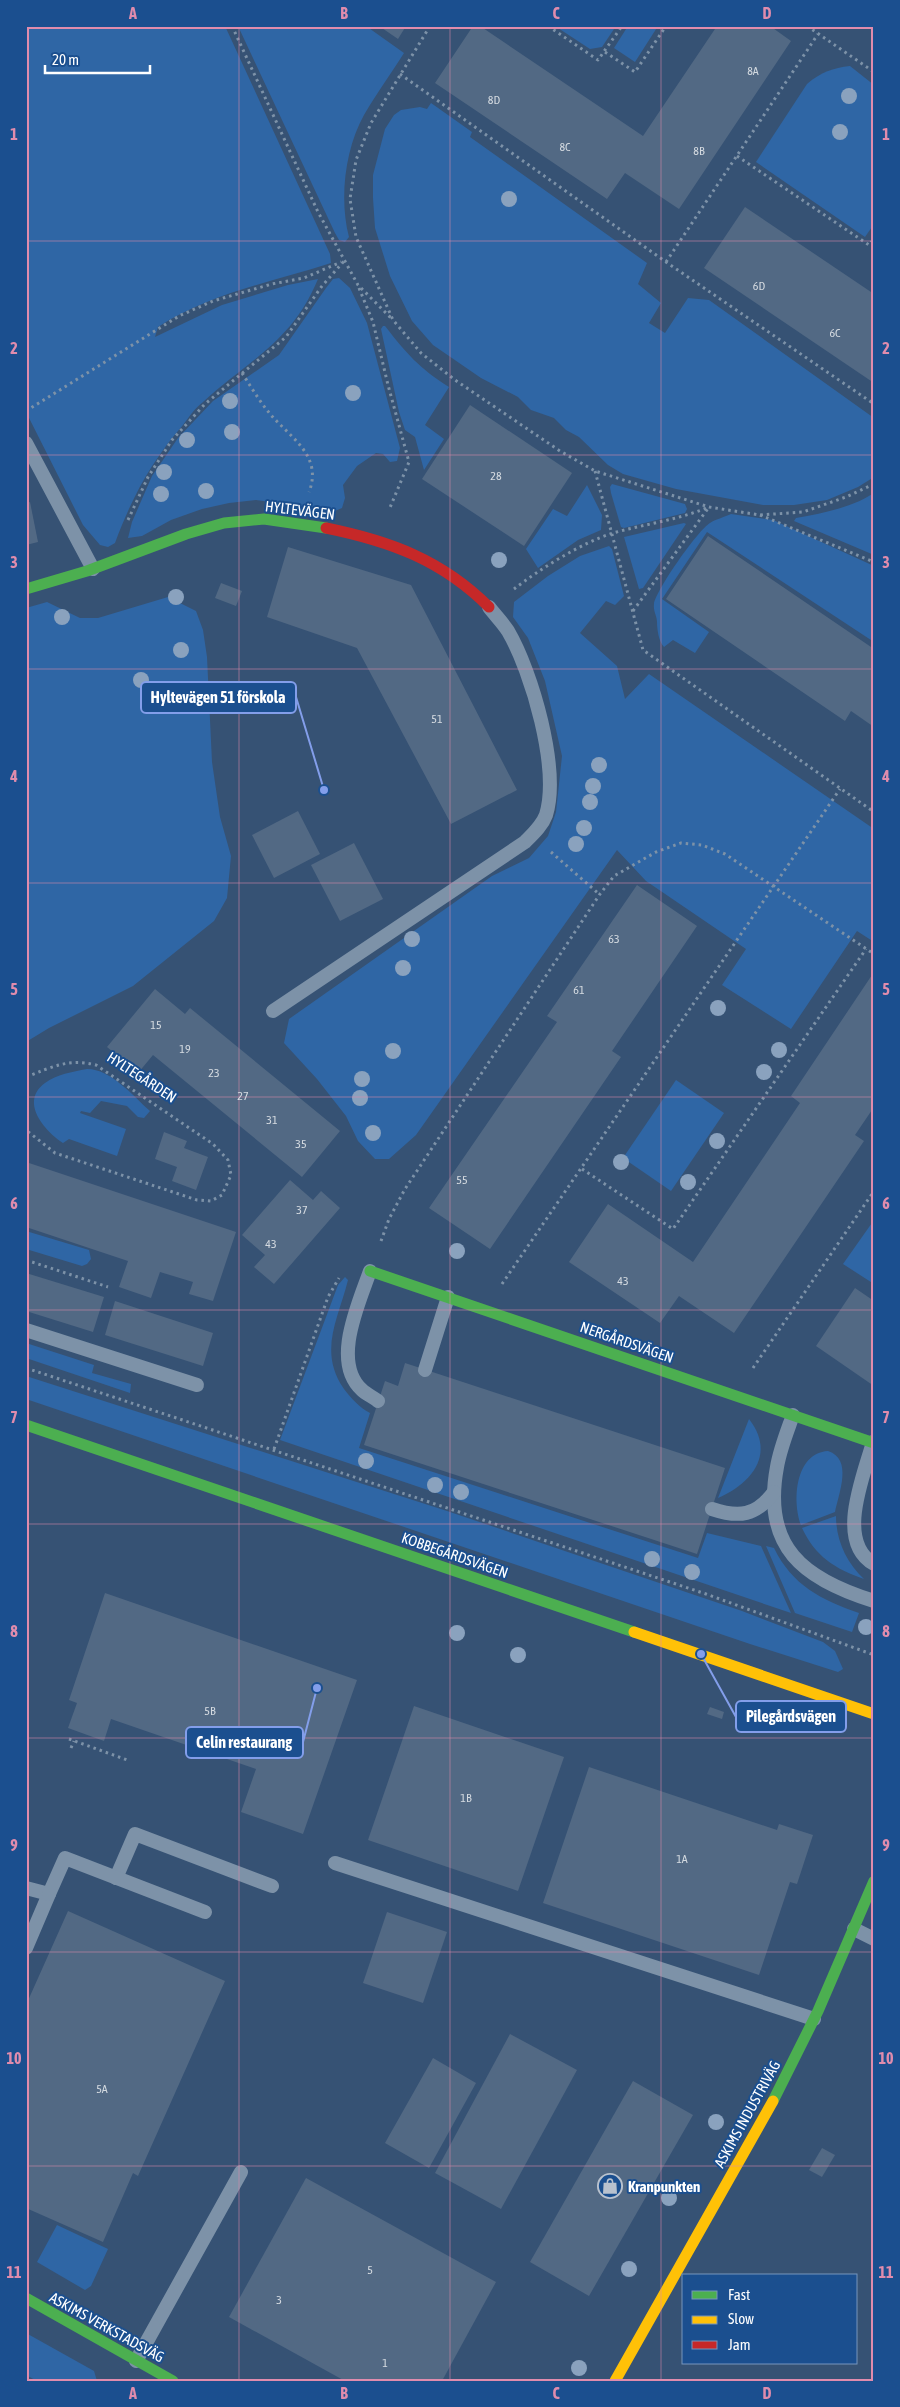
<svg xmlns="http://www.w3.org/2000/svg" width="900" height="2407" font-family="'Asap Condensed',sans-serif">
<rect width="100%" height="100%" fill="#365274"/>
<g fill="#2f66a5">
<path d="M26,26H225L330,254L331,263C272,282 211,293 158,327L155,337L222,305L288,285L318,279C292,342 250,359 203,402C195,408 189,417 183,425C151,462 132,497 115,543L108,547L100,545L83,525L26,412Z"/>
<path d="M238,26H366L404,53C391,74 376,94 364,115C345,149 339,199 349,237L345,242L339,240L335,233Z"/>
<polygon points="555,26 616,26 602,47 590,49"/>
<polygon points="628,26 658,26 635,62 614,48"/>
<path d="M850,66L874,85V224L865,237L756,162L807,84C821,72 833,68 850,66Z"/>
<polygon points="431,103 472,132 470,137 647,263 638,284 661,303 649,323 665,333 688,298 709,300 874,418 874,477 858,487 827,500 794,505 763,505 676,489 623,474 608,465 579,437 566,430 554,418 531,410 518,397 481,378 433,345 412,321 390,276 375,228 373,198 373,175 385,129 394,115 401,110 420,107 427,109"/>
<polygon points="339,278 350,288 367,323 400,448 397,461 390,462 383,454 376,453 357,466 343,485 345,498 342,508 335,511 256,500 229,503 202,509 171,520 142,536 128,538 132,522 152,476 178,438 213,401 279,355 326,288 333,279"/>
<path d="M383,326H385C407,354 419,368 449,387L425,425L444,439L424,470L415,437L405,430L399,412L381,329Z"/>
<polygon points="612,484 685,504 687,509 685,513 624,528 621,527 611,493 610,487"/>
<polygon points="587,485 602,515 601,530 578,540 538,568 526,549 553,509 567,516"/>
<path d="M874,493V555L794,521L796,518C823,513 851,508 874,493Z"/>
<path d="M731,514L773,520L874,566V642L707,532L662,599L709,632L695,653L673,640L664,647C659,642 657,630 657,622C657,616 653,611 654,604C656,590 698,530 710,523C716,519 725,517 731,514Z"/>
<polygon points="684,523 686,524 643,588 639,589 624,537"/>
<polygon points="609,546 612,549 624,596 615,605 606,601 580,633 617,666 625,699 649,674 874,829 874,942 857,931 791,1029 722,985 746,949 646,881 617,850 416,1135 389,1159 375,1159 358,1141 346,1116 317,1079 284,1043 289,1019 492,876 529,858 548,836 556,812 562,756 545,681 528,638 513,617 514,602 548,576 580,556"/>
<polygon points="168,597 196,611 203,630 207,657 212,762 220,817 231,856 227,898 214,921 133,986 49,1028 26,1042 26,608 47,602 80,618 98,618"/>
<path d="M87,1069C111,1069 133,1096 150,1111L144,1118L138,1117L127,1106L101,1101L90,1113L81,1111L80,1113L126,1129L117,1156L69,1139L63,1143C45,1131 19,1102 45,1083C57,1074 72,1072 87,1069Z"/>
<polygon points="676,1080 724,1113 671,1191 623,1158"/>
<polygon points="874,1220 874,1284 843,1264"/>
<polygon points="26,1231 89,1250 91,1259 87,1264 82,1266 26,1249"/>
<path d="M345,1277L348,1280C338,1320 318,1351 344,1389C352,1399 359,1407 370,1413L359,1448L698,1558L707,1533L761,1546L791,1613L280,1440L338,1285Z"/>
<polygon points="26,1343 94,1365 92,1373 131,1384 130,1393 26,1358"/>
<polygon points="26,1376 447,1511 742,1611 823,1642 835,1651 843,1669 838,1672 750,1644 26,1399"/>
<path d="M749,1419C776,1454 752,1483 718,1498Z"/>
<path d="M828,1451C853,1459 839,1493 835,1512L801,1525C792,1501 795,1453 828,1451Z"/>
<path d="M836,1516C836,1540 846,1562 864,1579C835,1569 815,1556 802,1528Z"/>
<path d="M766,1546L774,1548C792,1585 821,1600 859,1613L852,1632L795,1613Z"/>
<polygon points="57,2225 108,2249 91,2286 85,2290 37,2262"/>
<polygon points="26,2333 94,2371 97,2381 37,2381 26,2375"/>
</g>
<g fill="#526984">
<polygon points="379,26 406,26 398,39"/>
<polygon points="473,26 480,26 643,136 717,26 770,26 791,41 679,209 625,173 607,199 435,83"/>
<polygon points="745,207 874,294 874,383 704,268"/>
<polygon points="470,405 572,473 524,546 422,479"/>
<polygon points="30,502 38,542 26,545 26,503"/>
<polygon points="708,536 874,649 874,727 851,711 845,721 666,599"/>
<polygon points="288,547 411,585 517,790 451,824 357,648 267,617"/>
<polygon points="221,583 242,591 236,606 215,598"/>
<polygon points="298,811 320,854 274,878 252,835"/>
<polygon points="354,843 383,899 340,921 311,865"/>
<polygon points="637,885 697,926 612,1051 621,1057 490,1249 429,1208 557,1022 547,1016"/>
<polygon points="874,972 874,1107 855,1135 864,1141 734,1333 679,1296 660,1323 569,1262 608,1204 693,1262 800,1103 791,1096"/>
<polygon points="155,989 185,1014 190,1008 340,1131 302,1177 153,1055 138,1073 107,1047"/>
<polygon points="164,1132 187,1141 184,1148 208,1157 196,1190 172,1181 177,1167 155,1159"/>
<polygon points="26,1162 236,1232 213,1301 189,1294 193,1282 160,1272 151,1298 119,1287 128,1261 26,1227"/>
<polygon points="290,1180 313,1200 321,1191 340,1208 274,1284 254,1267 265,1255 242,1235"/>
<polygon points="26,1273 104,1297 93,1332 26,1311"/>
<polygon points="855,1288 874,1301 874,1386 816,1346"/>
<polygon points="115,1301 213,1333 203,1366 105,1335"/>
<polygon points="405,1363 725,1468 697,1554 364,1445 385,1381 398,1386"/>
<polygon points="105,1593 357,1680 303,1834 241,1812 256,1769 111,1719 104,1741 68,1728 77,1703 69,1700"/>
<polygon points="414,1706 564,1757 518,1891 368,1840"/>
<polygon points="710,1707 724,1712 722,1719 707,1714"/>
<polygon points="589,1767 777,1830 779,1824 813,1835 797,1884 790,1882 759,1975 543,1903"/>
<polygon points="68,1911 225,1981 138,2176 133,2173 103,2242 26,2208 26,2005"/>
<polygon points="387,1912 447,1932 423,2003 363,1983"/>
<polygon points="510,2034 577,2070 501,2209 435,2173"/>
<polygon points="433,2058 476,2083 429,2168 385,2143"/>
<polygon points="633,2081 693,2115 589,2296 530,2262"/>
<polygon points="822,2148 835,2155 822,2177 809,2170"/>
<polygon points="306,2178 496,2282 442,2381 345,2381 229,2317"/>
</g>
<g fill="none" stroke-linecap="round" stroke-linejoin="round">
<g stroke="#7d92a8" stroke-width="3" stroke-dasharray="2.5 4" stroke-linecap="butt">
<polyline points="232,26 318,212 358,285 391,318"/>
<polyline points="430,26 371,123 356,160 350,199 356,237 393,320 421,353 455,380 560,451 595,471 709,507 760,515 803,512 846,497 874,484"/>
<polyline points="548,26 598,60 622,26"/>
<polyline points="807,26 874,72"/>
<polyline points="605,52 635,72 666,26"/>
<polyline points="400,74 666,262 874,404"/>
<polyline points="737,156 869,245 874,239"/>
<polyline points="666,262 818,34"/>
<polyline points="359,288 373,322 388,385 409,462 389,510"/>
<path d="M242,373C251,387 260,402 271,415C291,438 323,456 309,492"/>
<polyline points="26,411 179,316 213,301 272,284 304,278 341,262"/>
<polyline points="595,471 643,650 874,812"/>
<polyline points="760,515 874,562"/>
<polyline points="128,520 148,477 172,440 205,404 286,337 322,286 344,261"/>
<path d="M514,589C540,569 581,543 613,533C645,524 678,520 709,507"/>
<polyline points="633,611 709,507"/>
<polyline points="551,852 599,894"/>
<path d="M26,1077C52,1067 69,1058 96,1065L213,1144L228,1160L231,1175L222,1195L211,1201L197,1200L55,1153L26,1130"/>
<polyline points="582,1169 673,1229 866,949"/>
<polyline points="381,1241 389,1219 405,1189 600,894 614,876 656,852 681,843 702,845 725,854 874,954"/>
<polyline points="26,1260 108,1287"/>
<polyline points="502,1284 840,789"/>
<polyline points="26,1368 706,1594 874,1655"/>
<polyline points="753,1368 874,1191"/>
<polyline points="274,1449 328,1297 339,1278"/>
<polyline points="69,1739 130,1761"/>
<polyline points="71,1748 74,1741"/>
</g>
<g stroke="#7d92a8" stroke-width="14">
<polyline points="26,443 93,569"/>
<path d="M273,1011L525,842C533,834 542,826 546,815C560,769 532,672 508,631C503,623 495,615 489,607"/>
<path d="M370,1271C359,1303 331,1362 362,1390C366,1394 373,1397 378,1401"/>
<polyline points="26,1330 197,1385"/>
<polyline points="425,1370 448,1297"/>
<path d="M793,1415C787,1432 780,1449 777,1467C762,1547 803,1579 874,1601"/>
<path d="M873,1442C864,1475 835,1542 874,1564"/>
<path d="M712,1509C739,1518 756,1516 774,1492"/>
<polyline points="335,1863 814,2019"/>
<polyline points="116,1878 135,1834 272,1886"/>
<polyline points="26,1888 49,1894 26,1948"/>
<polyline points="49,1894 65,1858 205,1912"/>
<polyline points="854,1929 874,1939"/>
<polyline points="136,2361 241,2172"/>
</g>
<g stroke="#4caf50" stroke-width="11">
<polyline points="26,589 87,571 186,534 224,523 264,519 326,528"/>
<polyline points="370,1271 874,1443"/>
<polyline points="26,1425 634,1632"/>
<polyline points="773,2101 818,2011 874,1881"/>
<polyline points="26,2298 173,2381"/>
</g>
<g stroke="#ffc107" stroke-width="11">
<polyline points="634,1632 874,1714"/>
<polyline points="615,2381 773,2101"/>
</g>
<path stroke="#c62828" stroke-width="11" d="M326,528C390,541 442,560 489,607"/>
</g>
<g fill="#8aa2be">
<circle cx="849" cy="96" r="8"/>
<circle cx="840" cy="132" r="8"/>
<circle cx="509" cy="199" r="8"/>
<circle cx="353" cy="393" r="8"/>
<circle cx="230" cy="401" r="8"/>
<circle cx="232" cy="432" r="8"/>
<circle cx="187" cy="440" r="8"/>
<circle cx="164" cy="472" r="8"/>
<circle cx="206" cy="491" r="8"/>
<circle cx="161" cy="494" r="8"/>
<circle cx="499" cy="560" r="8"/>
<circle cx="176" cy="597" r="8"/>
<circle cx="62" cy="617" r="8"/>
<circle cx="181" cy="650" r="8"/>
<circle cx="141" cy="680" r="8"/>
<circle cx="599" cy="765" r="8"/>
<circle cx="593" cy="786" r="8"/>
<circle cx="590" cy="802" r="8"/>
<circle cx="584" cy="828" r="8"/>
<circle cx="576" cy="844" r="8"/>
<circle cx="412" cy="939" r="8"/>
<circle cx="403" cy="968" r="8"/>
<circle cx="718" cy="1008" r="8"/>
<circle cx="779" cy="1050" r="8"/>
<circle cx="393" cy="1051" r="8"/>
<circle cx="764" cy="1072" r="8"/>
<circle cx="362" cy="1079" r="8"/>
<circle cx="360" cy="1098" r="8"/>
<circle cx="373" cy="1133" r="8"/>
<circle cx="717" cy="1141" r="8"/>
<circle cx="621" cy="1162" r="8"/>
<circle cx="688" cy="1182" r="8"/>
<circle cx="457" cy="1251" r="8"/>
<circle cx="366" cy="1461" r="8"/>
<circle cx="435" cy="1485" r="8"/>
<circle cx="461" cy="1492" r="8"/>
<circle cx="652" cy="1559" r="8"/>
<circle cx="692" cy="1572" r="8"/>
<circle cx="866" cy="1627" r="8"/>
<circle cx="457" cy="1633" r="8"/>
<circle cx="518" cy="1655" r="8"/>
<circle cx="716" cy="2122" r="8"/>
<circle cx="669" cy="2198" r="8"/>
<circle cx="629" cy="2269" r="8"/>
<circle cx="579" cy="2368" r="8"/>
</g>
<path fill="none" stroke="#e08cad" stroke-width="1" stroke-opacity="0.55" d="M239,26V2381M450,26V2381M661,26V2381M26,241H874M26,455H874M26,669H874M26,883H874M26,1097H874M26,1310H874M26,1524H874M26,1738H874M26,1952H874M26,2166H874"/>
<defs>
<symbol id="shop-ring" viewBox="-11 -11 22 22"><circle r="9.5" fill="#1b4f8f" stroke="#b9c2ce" stroke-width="1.5"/><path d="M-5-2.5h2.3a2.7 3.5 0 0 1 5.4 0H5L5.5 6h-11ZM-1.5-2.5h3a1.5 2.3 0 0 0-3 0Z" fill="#b9c2ce"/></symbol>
</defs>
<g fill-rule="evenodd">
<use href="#shop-ring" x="596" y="2172" width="28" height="28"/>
</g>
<g text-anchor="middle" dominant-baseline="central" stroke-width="4" stroke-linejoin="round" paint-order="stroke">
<g font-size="12" fill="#d4dae0">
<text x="753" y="71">8A</text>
<text x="494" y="100">8D</text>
<text x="565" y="147">8C</text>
<text x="699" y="151">8B</text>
<text x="759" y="286">6D</text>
<text x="835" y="333">6C</text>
<text x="496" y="476">28</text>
<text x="437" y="719">51</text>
<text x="614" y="939">63</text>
<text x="579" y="990">61</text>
<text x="156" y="1025">15</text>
<text x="185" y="1049">19</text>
<text x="214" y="1073">23</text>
<text x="243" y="1096">27</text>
<text x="272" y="1120">31</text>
<text x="301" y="1144">35</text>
<text x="462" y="1180">55</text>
<text x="302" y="1210">37</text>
<text x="271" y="1244">43</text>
<text x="623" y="1281">43</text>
<text x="210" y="1711">5B</text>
<text x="466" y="1798">1B</text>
<text x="682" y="1859">1A</text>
<text x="102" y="2089">5A</text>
<text x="370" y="2270">5</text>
<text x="279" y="2300">3</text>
<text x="385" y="2363">1</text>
</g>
<g font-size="15" fill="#fff" stroke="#1b4f8f">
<text transform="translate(300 510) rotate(7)">HYLTEVÄGEN</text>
<text transform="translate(142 1077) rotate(33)">HYLTEGÅRDEN</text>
<text transform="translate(627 1342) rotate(19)">NERGÅRDSVÄGEN</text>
<text transform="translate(455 1555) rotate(19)">KOBBEGÅRDSVÄGEN</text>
<text transform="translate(747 2114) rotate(-61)">ASKIMS INDUSTRIVÄG</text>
<text transform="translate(107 2327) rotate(29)">ASKIMS VERKSTADSVÄG</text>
</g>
<g font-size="15" font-weight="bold" fill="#fff" stroke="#1b4f8f" text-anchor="start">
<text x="628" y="2186">Kranpunkten</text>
</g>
</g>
<path fill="none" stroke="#839eea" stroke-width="2" d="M324 790L296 697M701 1654L736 1717M317 1688L303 1742"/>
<g fill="#839eea" stroke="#1b4f8f" stroke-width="2">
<circle cx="324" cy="790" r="5"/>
<circle cx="701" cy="1654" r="5"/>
<circle cx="317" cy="1688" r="5"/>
</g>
<g fill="#1b4f8f" stroke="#839eea" stroke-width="2">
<rect x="141" y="682" width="155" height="31" rx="5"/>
<rect x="736" y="1701" width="110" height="31" rx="5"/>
<rect x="186" y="1727" width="117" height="31" rx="5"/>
</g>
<g font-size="16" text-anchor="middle" font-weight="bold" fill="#fff">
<text x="218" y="703">Hyltevägen 51 förskola</text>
<text x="791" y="1722">Pilegårdsvägen</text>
<text x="244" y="1748">Celin restaurang</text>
</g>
<rect width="900" height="2407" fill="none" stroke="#1b4f8f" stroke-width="55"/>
<rect x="682" y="2274" width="175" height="90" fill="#1b4f8f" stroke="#7695bc"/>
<rect x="692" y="2291" width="25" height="8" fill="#4caf50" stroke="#7695bc"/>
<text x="728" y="2300" font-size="15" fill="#ffffff">Fast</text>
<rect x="692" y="2316" width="25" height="8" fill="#ffc107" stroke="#7695bc"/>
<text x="728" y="2324" font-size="15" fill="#ffffff">Slow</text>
<rect x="692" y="2341" width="25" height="8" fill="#c62828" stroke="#7695bc"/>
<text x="728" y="2350" font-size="15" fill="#ffffff">Jam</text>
<path d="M45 65v8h105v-8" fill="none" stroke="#ffffff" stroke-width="2.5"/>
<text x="52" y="65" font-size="15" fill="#ffffff" stroke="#1b4f8f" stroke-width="4" paint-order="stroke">20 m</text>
<rect x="28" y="28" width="844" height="2352" fill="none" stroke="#e08cad" stroke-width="2"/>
<g font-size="16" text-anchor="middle" font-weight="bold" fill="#e08cad">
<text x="133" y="19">A</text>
<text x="344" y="19">B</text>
<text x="556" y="19">C</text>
<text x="767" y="19">D</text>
<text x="14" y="140">1</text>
<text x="886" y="140">1</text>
<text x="14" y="354">2</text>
<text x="886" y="354">2</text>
<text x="14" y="568">3</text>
<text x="886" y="568">3</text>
<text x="14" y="782">4</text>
<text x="886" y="782">4</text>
<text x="14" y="995">5</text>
<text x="886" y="995">5</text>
<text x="14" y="1209">6</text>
<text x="886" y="1209">6</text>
<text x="14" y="1423">7</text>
<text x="886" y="1423">7</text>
<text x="14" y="1637">8</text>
<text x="886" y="1637">8</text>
<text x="14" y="1851">9</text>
<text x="886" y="1851">9</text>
<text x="14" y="2064">10</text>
<text x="886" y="2064">10</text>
<text x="14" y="2278">11</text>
<text x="886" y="2278">11</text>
<text x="133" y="2399">A</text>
<text x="344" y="2399">B</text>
<text x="556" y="2399">C</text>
<text x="767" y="2399">D</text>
</g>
</svg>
